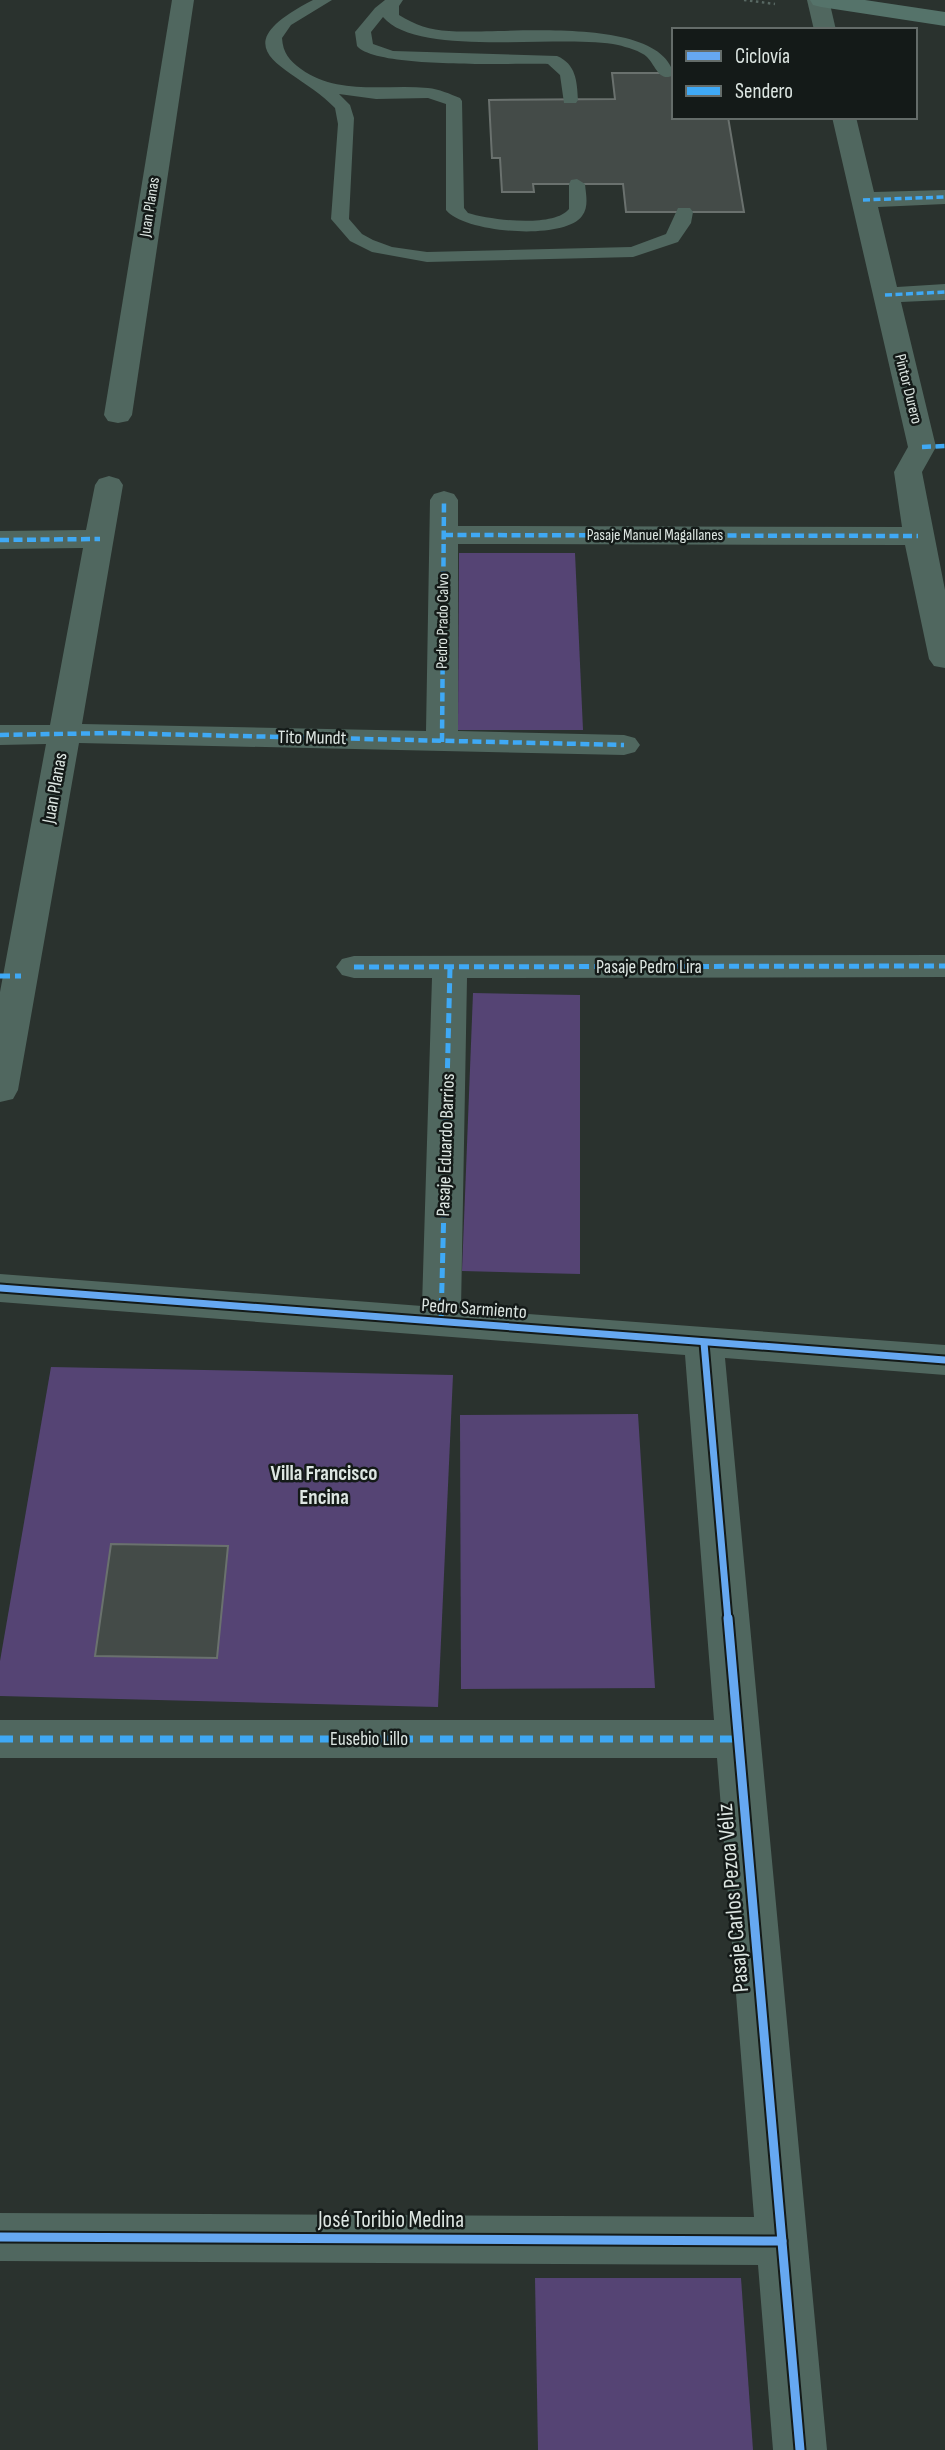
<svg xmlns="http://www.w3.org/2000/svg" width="945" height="2450" font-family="'Sofia Sans Condensed',sans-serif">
<rect width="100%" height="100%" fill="#2a322e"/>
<g fill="#554474">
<polygon points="459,553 575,553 583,730 458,730"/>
<polygon points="473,993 580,995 580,1274 462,1271"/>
<polygon points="51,1367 453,1375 438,1707 0,1696 0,1661"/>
<polygon points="638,1414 655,1688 461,1689 460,1415"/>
<polygon points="535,2278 741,2278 753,2450 538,2450"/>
</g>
<g fill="#444b48" stroke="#6a716e" stroke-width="2">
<polygon points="612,73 674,73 674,117 728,117 744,212 626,212 623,184 533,184 534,192 502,192 500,158 492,158 489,100 615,99"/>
<polygon points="111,1544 228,1546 217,1658 95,1656"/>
</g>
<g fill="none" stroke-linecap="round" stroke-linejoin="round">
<polyline stroke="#586863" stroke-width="2.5" stroke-dasharray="2.5 3.5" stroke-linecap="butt" points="744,0 775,4"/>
<g fill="#50675f" fill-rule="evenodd">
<path d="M313,0H332L291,25L282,38C283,53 289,60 301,69C339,96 385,84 428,88C439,89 450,94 460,98L462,101L464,208L468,213C490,220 554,228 569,209V184L571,180L577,179L585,184C586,195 589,207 582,216C564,241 464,233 446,210V104L428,98L376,99L339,94L350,105L354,118L349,219L362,234L373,240L392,247L427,252L631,247L666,234L678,208H690L693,212L691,223L678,242L633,257L427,262L372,252L350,241L331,219L338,124L335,108C297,67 212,52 313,0Z"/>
<path d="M385,0H403L399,6V15C415,25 430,30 449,31C498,35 660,13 674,75C659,83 656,66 647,57C641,51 626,47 618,45C563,33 418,59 383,17L371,32L373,44L393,51L557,56C576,64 577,81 578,100L576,103H564L560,75L548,64C513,63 376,69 357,46L355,32L375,8Z"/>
</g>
<g fill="#50675f" fill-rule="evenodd">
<polygon points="172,0 194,0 132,415 128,421 118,423 108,421 104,415"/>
<polygon points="807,0 829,0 836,30 814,30"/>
<polygon points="832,117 856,117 874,192 945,190 945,204 878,207 897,287 945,284 945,300 901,302 936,447 922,472 945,590 945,668 934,666 929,659 905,545 458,544 458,731 624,735 635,738 640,745 635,752 624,755 79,743 18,1090 13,1099 0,1102 0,992 46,744 0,745 0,725 50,725 83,548 0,549 0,531 86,530 95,485 99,479 109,476 119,479 123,485 82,724 426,731 430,500 434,494 444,491 454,494 458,500 458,526 902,527 894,472 908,447"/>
<polygon points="945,955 945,977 467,978 461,1309 945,1345 945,1375 725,1358 827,2450 773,2450 758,2265 0,2261 0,2213 754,2217 717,1758 0,1758 0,1720 714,1720 685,1355 0,1302 0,1274 422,1306 432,978 354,978 342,975 336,967 342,959 354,956"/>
</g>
<polygon fill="#55736a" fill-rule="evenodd" points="810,0 865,0 945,12 945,26 821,7 813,5"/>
<g stroke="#3fa9f5" stroke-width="3.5" stroke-dasharray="7 3.5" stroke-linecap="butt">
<polyline points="863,200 945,197"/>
<polyline points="885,295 945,292"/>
</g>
<g stroke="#3fa9f5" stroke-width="4.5" stroke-dasharray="9 4.5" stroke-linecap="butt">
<polyline points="922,447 945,446"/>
<polyline points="444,535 918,536"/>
<polyline points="0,540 100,539"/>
<polyline points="0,735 112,733 624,745"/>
<polyline points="442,742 444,500"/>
</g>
<g stroke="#3fa9f5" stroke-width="5" stroke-dasharray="10 5" stroke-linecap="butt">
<polyline points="354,967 945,966"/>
<polyline points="0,976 21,976"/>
<polyline points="441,1323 450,968"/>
</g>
<polyline stroke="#3fa9f5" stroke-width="7" stroke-dasharray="13 7" stroke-linecap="butt" points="0,1739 739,1739"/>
<defs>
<g id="cycleway-far1">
<polyline points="0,1288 945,1360"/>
<polyline points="704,1343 728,1620"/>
</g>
<g id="cycleway">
<polyline points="728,1618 800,2450"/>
<polyline points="0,2237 782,2241"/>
</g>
</defs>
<use href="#cycleway-far1" stroke="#141a18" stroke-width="11"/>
<use href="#cycleway" stroke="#141a18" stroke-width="13"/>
<use href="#cycleway-far1" stroke="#66a8f1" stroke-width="7"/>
<use href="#cycleway" stroke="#66a8f1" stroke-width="9"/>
</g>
<g text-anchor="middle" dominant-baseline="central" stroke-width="5" stroke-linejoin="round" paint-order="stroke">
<g font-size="16" fill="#dde6e2" stroke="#141a18">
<text transform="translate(150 207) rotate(-81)">Juan Planas</text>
<text transform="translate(908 389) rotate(76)">Pintor Durero</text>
<text x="655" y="535">Pasaje Manuel Magallanes</text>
<text transform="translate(443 621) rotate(-89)">Pedro Prado Calvo</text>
</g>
<g font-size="19" fill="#dde6e2" stroke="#141a18">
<text transform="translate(312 738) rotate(1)">Tito Mundt</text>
<text transform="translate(55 788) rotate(-80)">Juan Planas</text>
<text x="649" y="967">Pasaje Pedro Lira</text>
<text transform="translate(446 1145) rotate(-88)">Pasaje Eduardo Barrios</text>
<text transform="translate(474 1309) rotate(4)">Pedro Sarmiento</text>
<text x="369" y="1739">Eusebio Lillo</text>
</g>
<g font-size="21" font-weight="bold" fill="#dde6e2" stroke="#141a18">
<text x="324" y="1473">Villa Francisco<tspan x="324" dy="24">Encina</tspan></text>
</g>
<g font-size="23" fill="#dde6e2" stroke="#141a18">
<text transform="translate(733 1898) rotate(-95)">Pasaje Carlos Pezoa Véliz</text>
<text x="391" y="2220">José Toribio Medina</text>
</g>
</g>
<rect x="672" y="28" width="245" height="91" fill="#141a18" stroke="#646c69" stroke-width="2"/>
<rect x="686" y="51" width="35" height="10" fill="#66a8f1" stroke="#646c69" stroke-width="2"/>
<text x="735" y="63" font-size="21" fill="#dde6e2">Ciclovía</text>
<rect x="686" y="86" width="35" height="10" fill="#3fa9f5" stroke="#646c69" stroke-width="2"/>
<text x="735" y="98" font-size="21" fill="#dde6e2">Sendero</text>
</svg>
